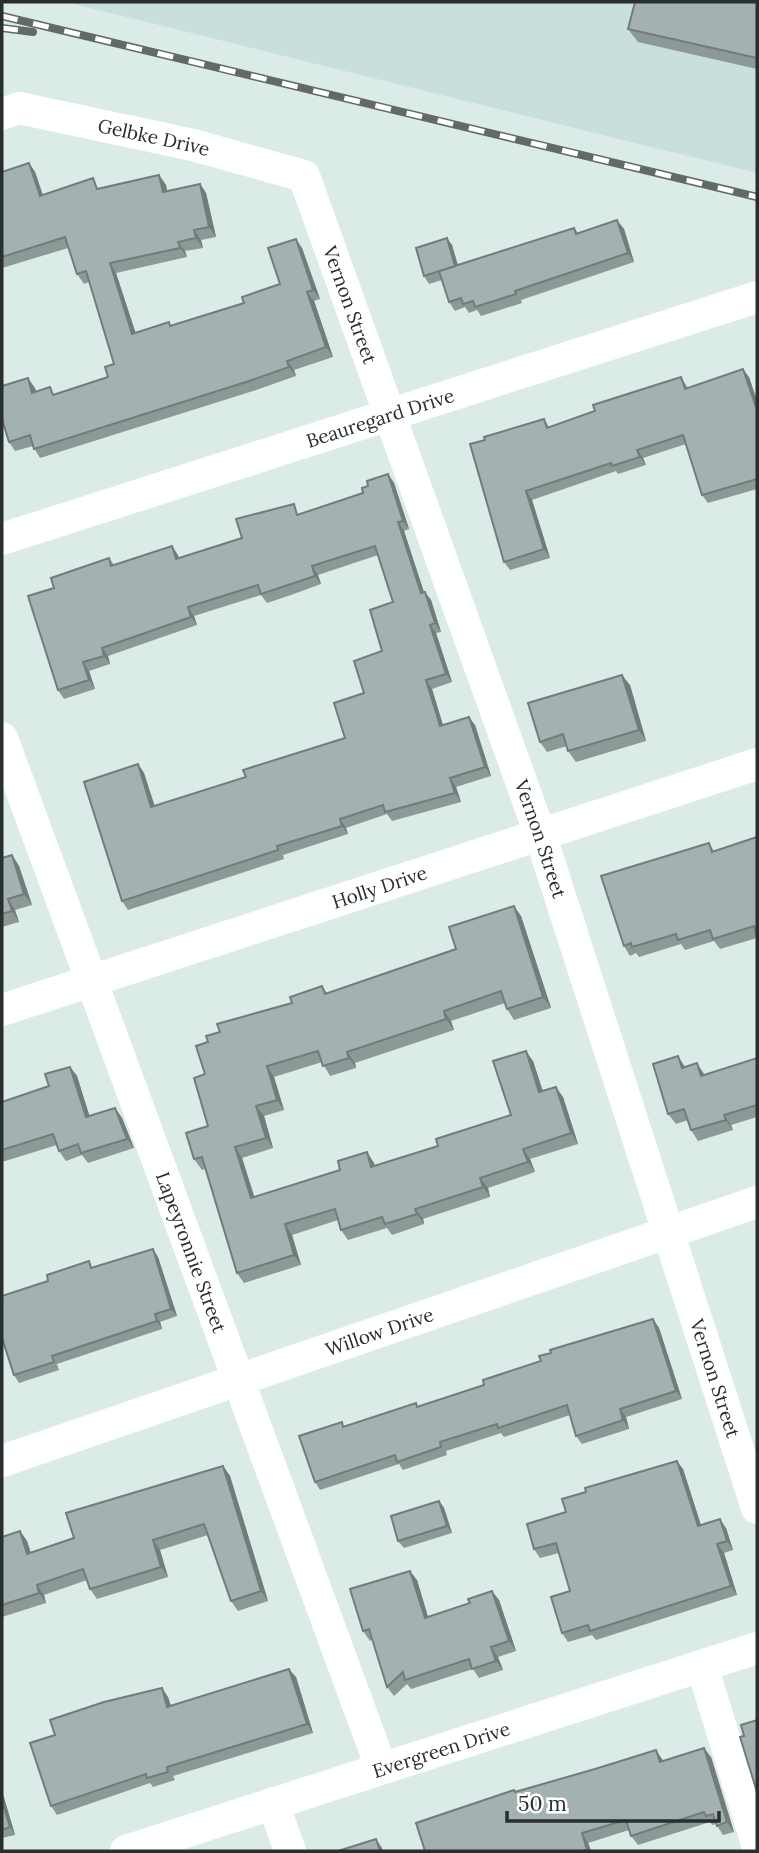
<svg xmlns="http://www.w3.org/2000/svg" width="759" height="1853" font-family="Lora,serif">
<rect width="100%" height="100%" fill="#dbebe8"/>
<polygon fill="#c8dfdc" points="66,2 757,2 757,173"/>
<g fill="none" stroke-linecap="round" stroke-linejoin="round">
<g stroke="#fff" stroke-width="32">
<path id="s1" d="M2,114L19,108L193,145L304,176L540,834L757,1508"/>
<path id="s2" d="M2,539L757,297"/>
<path id="s3" d="M2,738L381,1767"/>
<path id="s4" d="M2,1010L757,764"/>
<path id="s5" d="M2,1461L757,1202"/>
<polyline points="702,1666 757,1844"/>
<polyline points="273,1803 290,1851"/>
<path id="s6" d="M126,1851L757,1648"/>
</g>
<defs>
<g id="rail">
<polyline points="2,16 757,197"/>
<polyline points="2,28 33,32"/>
</g>
</defs>
<use href="#rail" stroke="#616a69" stroke-width="8"/>
<use href="#rail" stroke="#fff" stroke-width="5" stroke-dasharray="16" stroke-linecap="butt"/>
</g>
<g fill="#8c9997">
<polygon points="757,2 757,69 638,42 628,29"/>
<polygon points="29,163 35,172 43,195 100,189 159,175 166,185 167,191 200,184 206,193 216,237 201,240 203,248 185,251 187,257 116,273 135,333 172,326 244,303 280,284 302,248 320,299 314,301 333,357 294,370 296,376 253,391 40,458 33,446 15,451 9,442 35,388 36,392 55,394 108,377 114,364 89,282 84,284 77,274 68,248 2,268 2,172"/>
<polygon points="574,228 578,233 624,229 634,262 521,300 522,303 481,316 477,310 469,313 465,307 455,311 449,302 442,280 429,284 424,276 452,245 458,265"/>
<polygon points="681,377 688,388 749,377 757,401 757,489 708,503 702,495 686,444 643,458 646,465 618,474 616,471 532,500 550,558 510,570 504,562 544,419 549,427 595,411"/>
<polygon points="388,474 394,483 409,529 404,531 424,592 431,600 441,632 436,633 452,682 432,689 443,725 475,725 491,776 456,787 461,802 392,821 387,814 346,828 348,834 283,855 284,859 128,910 122,901 138,764 144,773 154,806 246,777 345,738 382,651 393,602 378,555 318,575 321,584 291,595 267,603 261,595 194,616 197,625 108,656 110,664 89,671 95,689 64,699 58,690 54,588 109,558 114,565 172,546 179,558 242,538 300,513 300,514 363,493 368,486"/>
<polygon points="630,685 646,741 576,762 568,751 567,746 547,752 540,742"/>
<polygon points="757,837 757,938 720,949 714,941 685,950 681,944 639,957 636,953 630,956 624,946 709,843 714,851"/>
<polygon points="12,855 19,866 32,905 15,910 19,922 2,927 2,858"/>
<polygon points="521,916 551,1008 514,1020 507,1009 505,1003 451,1021 454,1030 355,1063 356,1068 330,1076 322,1062 274,1077 284,1110 264,1116 273,1148 242,1158 254,1197 340,1170 367,1152 375,1166 438,1146 511,1115 533,1061 543,1091 563,1097 578,1144 530,1159 535,1172 488,1188 490,1197 423,1219 424,1224 392,1235 387,1228 348,1240 341,1230 338,1220 292,1235 301,1265 244,1283 237,1273 205,1169 202,1170 194,1159 208,1126 205,1074 208,1042 220,1032 292,1003 322,986 327,993 456,949"/>
<polygon points="757,1058 757,1117 731,1125 733,1130 698,1141 691,1130 688,1120 676,1124 668,1114 685,1067 705,1075"/>
<polygon points="70,1067 77,1076 89,1116 115,1108 122,1118 134,1148 88,1163 82,1155 66,1161 59,1151 57,1145 2,1162 2,1102 49,1086"/>
<polygon points="158,1257 177,1316 160,1322 162,1329 57,1364 59,1370 19,1383 14,1375 93,1268"/>
<polygon points="653,1319 659,1328 682,1399 626,1417 629,1429 582,1444 576,1436 570,1415 504,1437 501,1433 446,1451 447,1455 403,1470 399,1464 320,1490 315,1482 345,1427 418,1406 484,1385 541,1361"/>
<polygon points="223,1466 230,1476 268,1601 238,1611 231,1601 208,1535 160,1550 168,1577 97,1599 90,1589 87,1580 44,1595 46,1603 2,1617 2,1537 20,1531 27,1541 31,1553 74,1538"/>
<polygon points="683,1469 701,1525 726,1528 733,1550 724,1553 737,1595 596,1640 592,1635 568,1642 562,1633 570,1591 559,1553 540,1558 534,1549 566,1512"/>
<polygon points="439,1501 444,1508 452,1533 404,1548 398,1541"/>
<polygon points="417,1580 428,1617 499,1600 516,1651 498,1657 503,1670 479,1678 473,1669 411,1689 407,1684 394,1696 387,1687 373,1639 370,1641 363,1631"/>
<polygon points="296,1677 313,1733 173,1776 175,1780 153,1787 150,1783 57,1815 51,1806 168,1697 171,1706"/>
<polygon points="711,1757 734,1832 723,1835 716,1824 712,1825 710,1822 638,1845 631,1836 629,1830 588,1843 591,1851 425,1851 515,1792 662,1759 663,1761"/>
<polygon points="2,1791 15,1835 2,1838"/>
</g>
<g fill="#727d7b">
<polygon points="29,163 35,172 46,205 40,196"/>
<polygon points="159,175 166,185 169,202 163,192"/>
<polygon points="200,184 206,193 216,237 209,227"/>
<polygon points="617,220 624,229 634,262 628,253"/>
<polygon points="194,230 201,240 203,248 196,238"/>
<polygon points="447,238 452,245 460,274 455,266"/>
<polygon points="296,239 302,248 320,299 313,290"/>
<polygon points="178,242 185,251 187,257 180,248"/>
<polygon points="110,263 116,273 139,343 132,334"/>
<polygon points="307,292 314,301 333,357 326,347"/>
<polygon points="287,361 294,370 296,376 289,367"/>
<polygon points="743,369 749,377 757,401 757,410"/>
<polygon points="28,378 35,388 39,402 32,393"/>
<polygon points="637,450 643,458 646,465 640,457"/>
<polygon points="388,474 394,483 409,529 403,521"/>
<polygon points="526,491 532,500 550,558 544,549"/>
<polygon points="398,522 404,531 427,602 421,593"/>
<polygon points="172,546 178,555 182,568 176,559"/>
<polygon points="312,566 318,575 321,584 315,576"/>
<polygon points="425,592 431,600 441,632 435,623"/>
<polygon points="188,607 194,616 197,625 191,617"/>
<polygon points="430,625 436,633 452,682 446,674"/>
<polygon points="102,648 108,656 110,664 104,656"/>
<polygon points="83,662 89,671 95,689 89,680"/>
<polygon points="622,675 630,685 646,741 639,730"/>
<polygon points="426,680 432,689 446,735 440,726"/>
<polygon points="469,717 475,725 491,776 485,767"/>
<polygon points="138,764 144,773 158,816 151,807"/>
<polygon points="450,778 456,787 461,802 455,793"/>
<polygon points="340,819 346,828 348,834 342,826"/>
<polygon points="12,855 19,866 32,905 24,894"/>
<polygon points="8,899 15,910 19,922 12,911"/>
<polygon points="514,906 521,916 551,1008 543,997"/>
<polygon points="444,1011 451,1021 454,1030 446,1019"/>
<polygon points="526,1051 533,1061 546,1102 539,1092"/>
<polygon points="347,1052 355,1063 356,1068 349,1058"/>
<polygon points="678,1056 685,1067 682,1068"/>
<polygon points="697,1063 704,1074 708,1086 701,1076"/>
<polygon points="267,1066 274,1077 284,1110 277,1100"/>
<polygon points="70,1067 77,1076 93,1127 86,1117"/>
<polygon points="556,1087 563,1097 578,1144 571,1133"/>
<polygon points="256,1106 264,1116 273,1148 266,1138"/>
<polygon points="115,1108 122,1118 134,1148 127,1139"/>
<polygon points="724,1115 731,1125 733,1130 726,1120"/>
<polygon points="235,1147 242,1158 258,1208 251,1198"/>
<polygon points="523,1149 530,1159 535,1172 528,1162"/>
<polygon points="367,1152 374,1163 379,1177 371,1167"/>
<polygon points="480,1178 488,1188 490,1197 483,1187"/>
<polygon points="415,1209 423,1219 424,1224 417,1214"/>
<polygon points="285,1224 292,1235 301,1265 294,1255"/>
<polygon points="153,1249 158,1257 177,1316 171,1309"/>
<polygon points="155,1314 160,1322 162,1329 157,1321"/>
<polygon points="653,1319 659,1328 682,1399 676,1391"/>
<polygon points="620,1409 626,1417 629,1429 623,1420"/>
<polygon points="677,1461 683,1469 704,1535 698,1526"/>
<polygon points="223,1466 230,1476 268,1601 261,1591"/>
<polygon points="439,1501 444,1508 452,1533 447,1526"/>
<polygon points="720,1519 726,1528 733,1550 727,1541"/>
<polygon points="20,1531 27,1541 34,1564 27,1554"/>
<polygon points="153,1540 160,1550 168,1577 161,1567"/>
<polygon points="717,1544 724,1553 737,1595 731,1586"/>
<polygon points="410,1571 417,1580 431,1627 425,1618"/>
<polygon points="37,1585 44,1595 46,1603 39,1593"/>
<polygon points="492,1591 499,1600 516,1651 509,1641"/>
<polygon points="491,1647 498,1657 503,1670 496,1661"/>
<polygon points="289,1669 296,1677 313,1733 307,1724"/>
<polygon points="162,1688 168,1697 174,1716 167,1707"/>
<polygon points="704,1748 711,1757 734,1832 727,1822"/>
<polygon points="656,1750 662,1759 666,1772 660,1762"/>
<polygon points="2,1791 15,1835 10,1827 2,1801"/>
<polygon points="582,1833 588,1843 591,1851 588,1851 587,1850"/>
<polygon points="376,1839 382,1848 383,1851 380,1851"/>
</g>
<g fill="#a3b2b0" stroke="#727d7b" stroke-width="2">
<polygon points="635,2 757,2 757,58 628,29"/>
<polygon points="29,163 40,196 93,178 97,189 159,175 163,192 200,184 209,227 194,230 196,238 178,242 180,248 110,263 132,334 169,322 170,326 244,303 242,297 280,284 268,248 296,239 313,290 307,292 326,347 287,361 289,367 246,382 34,449 30,435 9,442 2,419 2,386 28,378 32,393 50,387 53,395 108,377 105,367 114,364 86,271 77,274 65,237 2,257 2,172"/>
<polygon points="617,220 628,253 515,291 516,294 475,307 473,301 463,304 461,298 449,302 439,271 574,228 576,234"/>
<polygon points="447,238 455,266 424,276 416,248"/>
<polygon points="743,369 757,410 757,479 702,495 683,435 637,450 640,457 612,466 611,463 526,491 544,549 504,562 470,444 485,440 484,437 544,419 547,428 595,411 593,405 681,377 685,389"/>
<polygon points="388,474 403,521 398,522 421,593 425,592 435,623 430,625 446,674 426,680 440,726 469,717 485,767 450,778 455,793 385,812 383,805 340,819 342,826 277,846 278,850 122,901 84,782 138,764 151,807 246,777 243,770 345,738 334,703 364,693 354,661 382,651 370,610 393,602 375,546 312,566 315,576 261,594 258,585 188,607 191,617 102,648 104,656 83,662 89,680 58,690 28,596 54,588 51,578 109,558 111,566 172,546 176,559 242,538 236,519 294,504 297,515 363,493 362,488 368,486 367,481"/>
<polygon points="622,675 639,730 568,751 563,734 540,742 528,703"/>
<polygon points="757,837 757,937 754,926 713,939 710,930 678,940 676,934 632,947 631,943 624,946 601,876 709,843 712,852"/>
<polygon points="12,855 24,894 8,899 12,911 2,914 2,858"/>
<polygon points="514,906 543,997 507,1009 501,991 444,1011 446,1019 347,1052 349,1058 323,1066 318,1051 267,1066 277,1100 256,1106 266,1138 235,1147 251,1198 340,1170 338,1161 367,1152 371,1167 438,1146 436,1139 511,1115 493,1061 526,1051 539,1092 556,1087 571,1133 523,1149 528,1162 480,1178 483,1187 415,1209 417,1214 385,1224 382,1217 341,1230 335,1209 285,1224 294,1255 237,1273 202,1157 194,1159 186,1133 208,1126 194,1078 205,1074 196,1046 208,1042 206,1036 220,1032 217,1024 292,1003 290,997 322,986 325,994 456,949 449,927"/>
<polygon points="678,1056 682,1068 697,1063 701,1076 757,1058 757,1105 724,1115 726,1120 691,1130 684,1109 668,1114 653,1064"/>
<polygon points="70,1067 86,1117 115,1108 127,1139 81,1153 78,1144 59,1151 53,1134 2,1150 2,1102 49,1086 45,1074"/>
<polygon points="153,1249 171,1309 155,1314 157,1321 52,1356 54,1362 14,1375 2,1338 2,1296 48,1281 47,1275 89,1261 91,1268"/>
<polygon points="653,1319 676,1391 620,1409 623,1420 576,1436 567,1405 498,1428 497,1424 440,1442 441,1447 397,1462 395,1455 315,1482 299,1436 342,1422 343,1427 416,1403 417,1407 484,1385 483,1380 541,1361 539,1356 551,1353 550,1350"/>
<polygon points="677,1461 698,1526 720,1519 727,1541 717,1544 731,1586 590,1631 588,1625 562,1633 551,1597 570,1591 556,1543 534,1549 527,1524 566,1512 562,1499 586,1492 585,1488"/>
<polygon points="223,1466 261,1591 231,1601 204,1524 153,1540 161,1567 90,1589 83,1569 37,1585 39,1593 2,1605 2,1537 20,1531 27,1554 74,1538 66,1513"/>
<polygon points="439,1501 447,1526 398,1541 391,1516"/>
<polygon points="410,1571 425,1618 470,1603 468,1599 492,1591 509,1641 491,1647 496,1661 472,1669 469,1659 405,1680 403,1672 387,1687 369,1629 363,1631 350,1589"/>
<polygon points="289,1669 307,1724 167,1767 168,1772 147,1778 146,1774 51,1806 30,1743 55,1735 50,1720 104,1702 162,1688 167,1707"/>
<polygon points="757,1720 757,1792 740,1737 744,1736 741,1725"/>
<polygon points="704,1748 727,1822 717,1826 713,1814 706,1816 704,1812 631,1836 626,1820 582,1833 587,1850 582,1851 425,1851 416,1823 514,1790 515,1792 595,1769 656,1750 660,1762"/>
<polygon points="2,1801 10,1827 2,1830"/>
<polygon points="376,1839 380,1851 338,1851"/>
</g>
<g text-anchor="middle" dominant-baseline="central" stroke-width="7" stroke-linejoin="round" paint-order="stroke">
<g font-size="19" fill="#292f2e" stroke="#fff">
<text stroke="none"><textPath href="#s1" startOffset="156">Gelbke Drive</textPath></text>
<text stroke="none"><textPath href="#s1" startOffset="448">Vernon Street</textPath></text>
<text stroke="none"><textPath href="#s2" startOffset="397">Beauregard Drive</textPath></text>
<text stroke="none"><textPath href="#s1" startOffset="1015">Vernon Street</textPath></text>
<text stroke="none"><textPath href="#s4" startOffset="397">Holly Drive</textPath></text>
<text stroke="none"><textPath href="#s3" startOffset="548">Lapeyronnie Street</textPath></text>
<text stroke="none"><textPath href="#s5" startOffset="399">Willow Drive</textPath></text>
<text stroke="none"><textPath href="#s1" startOffset="1582">Vernon Street</textPath></text>
<text stroke="none"><textPath href="#s6" startOffset="331">Evergreen Drive</textPath></text>
</g>
</g>
<rect width="759" height="1853" fill="none" stroke="#292f2e" stroke-width="7"/>
<path d="M507 1811v10h212v-10" fill="none" stroke="#292f2e" stroke-width="3.5"/>
<text x="518" y="1811" font-size="21" fill="#292f2e" stroke="#ffffff" stroke-width="5" paint-order="stroke">50 m</text>
</svg>
